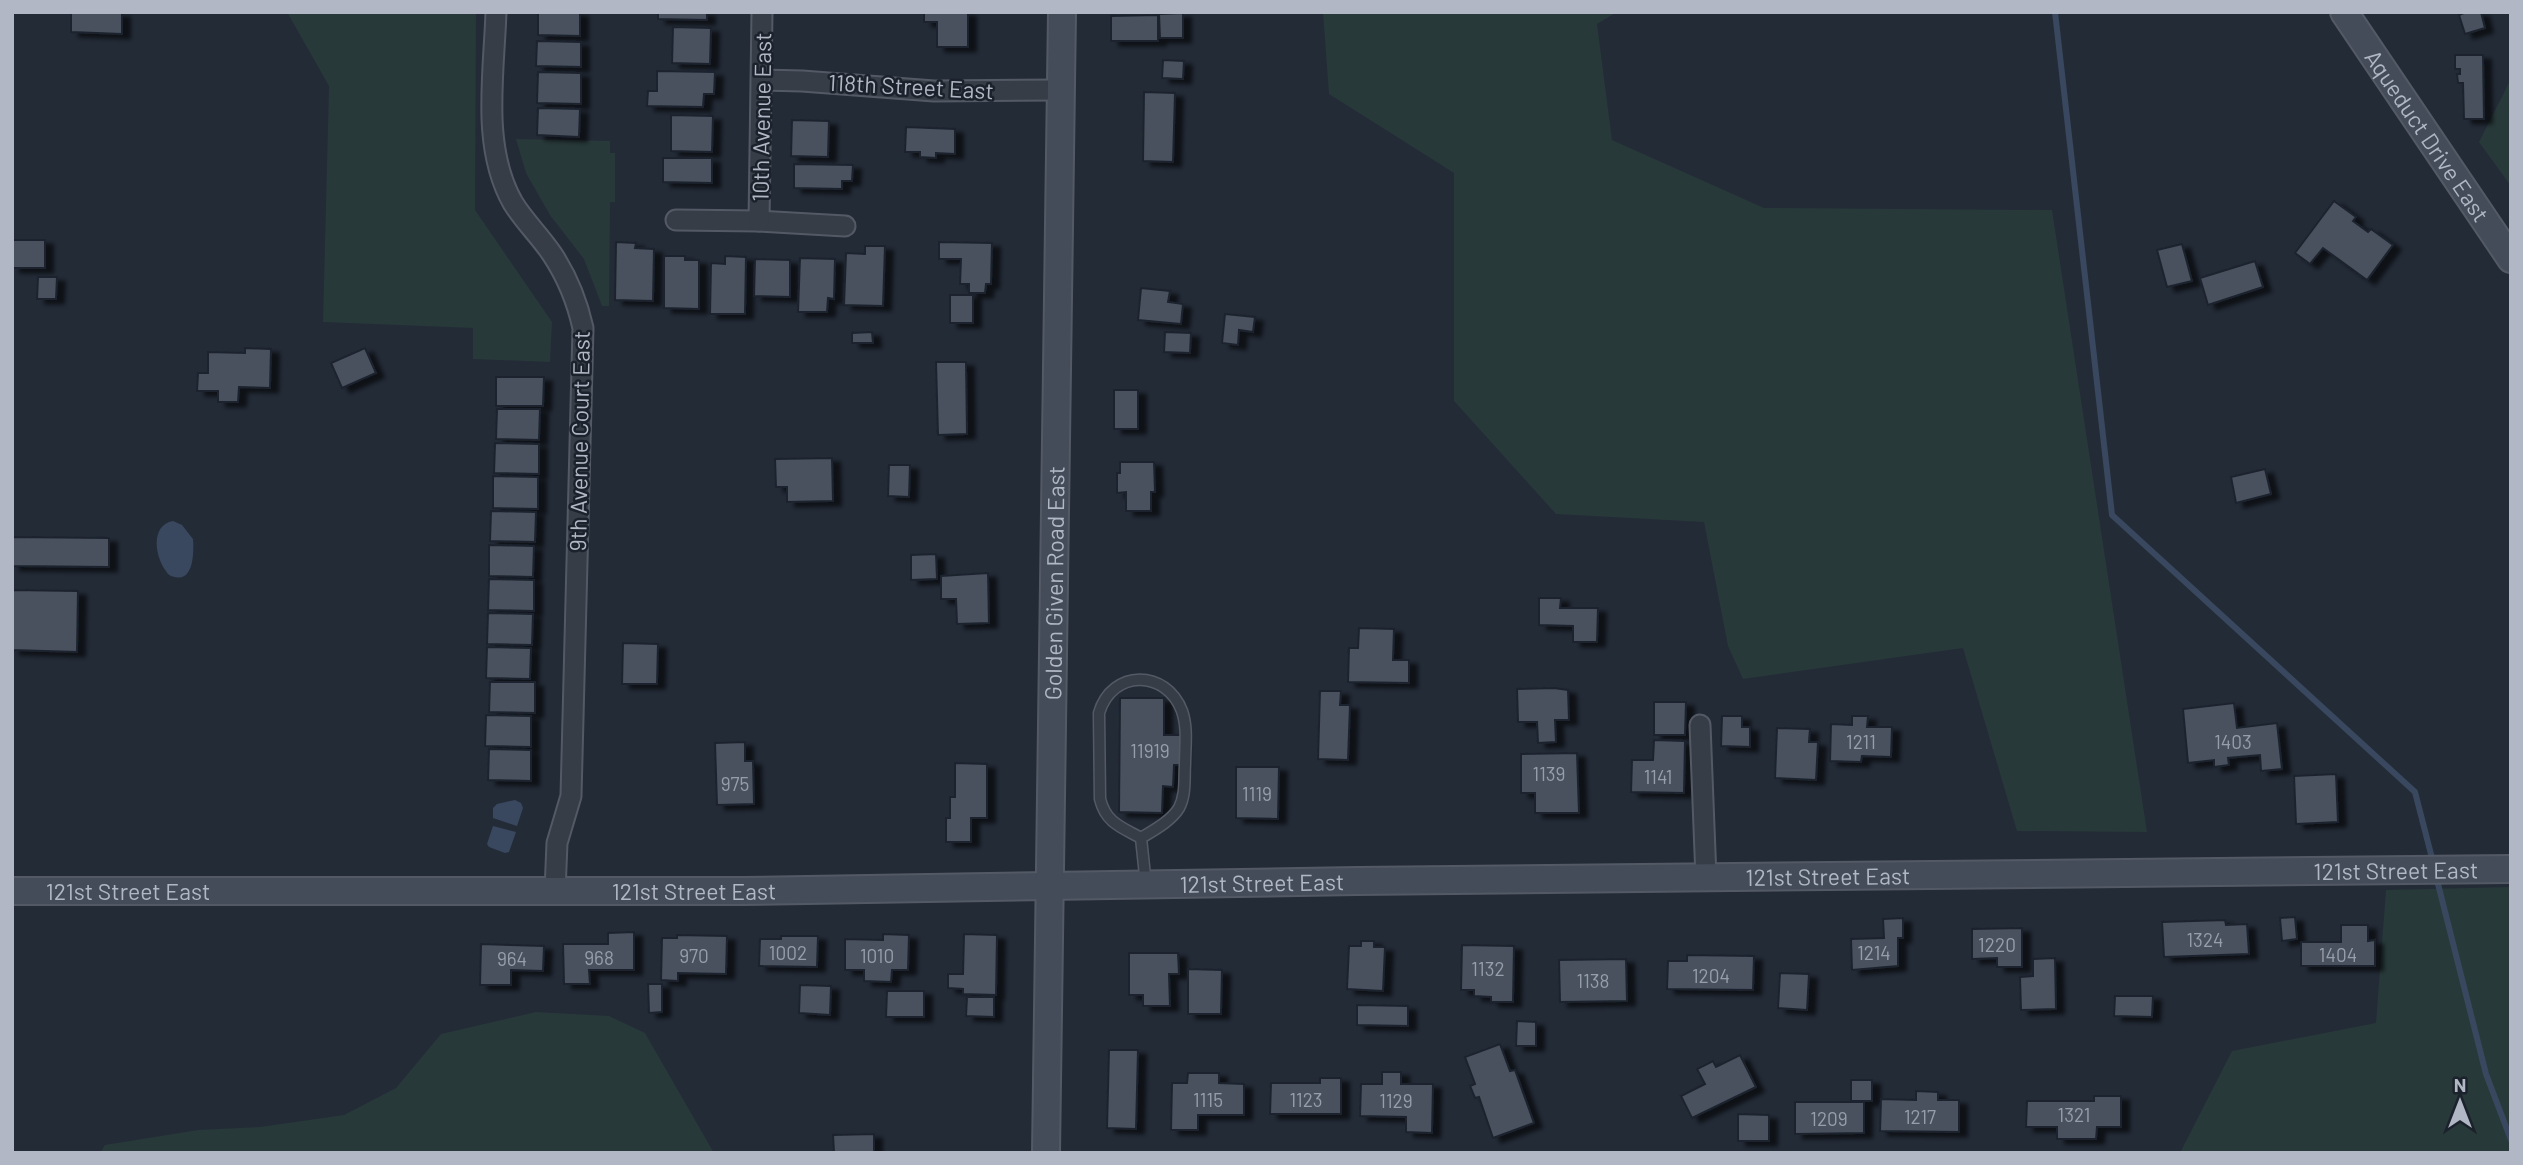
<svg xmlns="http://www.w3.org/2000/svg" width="2523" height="1165" font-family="Barlow,sans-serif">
<defs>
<filter id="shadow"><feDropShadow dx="8" dy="4.5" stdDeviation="2" flood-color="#0009"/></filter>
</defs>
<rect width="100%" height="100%" fill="#232b37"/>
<g fill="#28393a">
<polygon points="287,12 476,12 475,210 552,322 550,362 473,359 473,328 323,322 329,86"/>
<polygon points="1323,12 1617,12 1597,24 1612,140 1764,208 2052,210 2147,832 2017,831 1963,648 1743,679 1728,646 1704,522 1556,514 1454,401 1454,173 1329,94"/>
<polygon points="2511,79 2511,186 2479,142"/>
<polygon points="516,139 610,141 610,153 615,153 615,202 610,202 609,306 602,306 584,259 550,215 526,173"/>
<polygon points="2511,887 2511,1153 2202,1153 2181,1151 2232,1051 2376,1023 2386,890"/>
<polygon points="536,1012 609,1016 645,1033 714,1153 100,1153 105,1145 198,1130 260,1127 344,1115 396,1088 441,1034"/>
</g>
<g fill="#39485f">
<path d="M173,521L182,525L193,539C194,551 194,582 175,577C172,577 167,574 166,571C155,557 150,525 173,521Z"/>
<polygon points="515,800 521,803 523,808 517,826 493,818 493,808 497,804"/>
<polygon points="493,826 516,832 509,852 505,853 489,847 487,844"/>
</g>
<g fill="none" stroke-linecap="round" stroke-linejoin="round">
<g stroke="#39485f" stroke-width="6">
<polyline points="2055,12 2112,515 2415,792 2433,862"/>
<polyline points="2436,876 2486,1074 2511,1140"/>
</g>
</g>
<g fill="#49515f" stroke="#1d242e" stroke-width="2" filter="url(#shadow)">
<polygon points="71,12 122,13 122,34 71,32"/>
<polygon points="538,12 580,12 580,36 538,35"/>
<polygon points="658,12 707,12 707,20 658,19"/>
<polygon points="924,12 968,12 968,47 937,47 937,22 924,22"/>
<polygon points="2466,12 2481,12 2485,28 2465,34 2459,15"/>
<polygon points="1183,13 1183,38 1160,38 1159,14"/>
<polygon points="1158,15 1158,41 1111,41 1111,16"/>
<polygon points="673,27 711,28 710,64 672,63"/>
<polygon points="537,41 581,42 581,67 536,66"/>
<polygon points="2455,55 2483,55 2484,119 2464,119 2463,83 2458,83 2457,74 2460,74 2460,69 2455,69"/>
<polygon points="1163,60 1184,61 1183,79 1162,78"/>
<polygon points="657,71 715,72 714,94 704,94 703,107 647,106 648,91 657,91"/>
<polygon points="538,72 581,73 581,104 537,103"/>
<polygon points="1144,92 1175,93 1173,162 1143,161"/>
<polygon points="538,108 580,109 579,137 537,135"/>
<polygon points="671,115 713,116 712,152 671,151"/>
<polygon points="792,120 829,121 828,157 791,156"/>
<polygon points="906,127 955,129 955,154 936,153 936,158 920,157 920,152 905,152"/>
<polygon points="663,158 712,158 712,183 663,182"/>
<polygon points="794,164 853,165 852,181 842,181 842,189 794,188"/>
<polygon points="2334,201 2356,217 2353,221 2368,232 2371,229 2393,245 2367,280 2323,248 2310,264 2295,253"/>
<rect x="12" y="240" width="33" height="28"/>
<polygon points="616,242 636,243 635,248 654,249 653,301 615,300"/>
<polygon points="939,242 992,243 991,284 986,284 985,293 969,293 969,284 960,284 961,259 939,259"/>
<polygon points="2182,244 2192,281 2167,287 2157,250"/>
<polygon points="865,246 885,246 883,306 844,305 846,253 865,254"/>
<polygon points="664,256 685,256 685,260 699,260 699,309 664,308"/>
<polygon points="725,256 746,257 745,314 710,314 711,263 725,264"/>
<polygon points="800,258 835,259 834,299 828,298 827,312 798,312"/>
<polygon points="755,259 790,260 790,297 754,296"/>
<polygon points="2255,261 2263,287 2208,305 2200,278"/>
<polygon points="38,277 57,277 56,299 37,299"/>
<polygon points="1141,288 1170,291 1168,302 1183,304 1181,324 1138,320"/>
<rect x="950" y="295" width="23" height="28"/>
<polygon points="1225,314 1255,317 1253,332 1239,330 1238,345 1222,343"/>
<polygon points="872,332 873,343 852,343 852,333"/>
<polygon points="1165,332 1191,333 1190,353 1164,352"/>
<polygon points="245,348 271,349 270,388 239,387 238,402 218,402 218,391 197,391 198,373 208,373 208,352 245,353"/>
<polygon points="365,348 376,373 342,388 331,363"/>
<polygon points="936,362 966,362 967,434 938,435"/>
<polygon points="496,377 544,377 543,406 496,406"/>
<rect x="1114" y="390" width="24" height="39"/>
<polygon points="497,409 540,409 539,440 496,439"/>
<polygon points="495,443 539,444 539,474 494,473"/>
<polygon points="832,458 833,501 787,502 787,487 776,487 775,459"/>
<polygon points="1120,462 1154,462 1155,492 1151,492 1151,511 1126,511 1126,492 1117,493 1117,473 1120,473"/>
<polygon points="889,465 910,465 909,497 888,496"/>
<polygon points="2265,469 2271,494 2236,503 2231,477"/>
<polygon points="493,476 538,477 538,509 493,508"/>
<polygon points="491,511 536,512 535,542 490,541"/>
<polygon points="12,537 109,538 109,567 12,566"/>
<polygon points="489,545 534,546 533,577 489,576"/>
<polygon points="936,554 937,579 911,580 911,555"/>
<polygon points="988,573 989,623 957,624 956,599 941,599 941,576"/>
<polygon points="489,579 534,580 534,611 488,610"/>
<polygon points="12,590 78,591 77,652 12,650"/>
<polygon points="1539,598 1561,598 1560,608 1598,608 1597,642 1573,642 1573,626 1539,625"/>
<polygon points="488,613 533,614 532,645 487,644"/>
<polygon points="1359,628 1394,629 1393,660 1409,660 1409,683 1348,682 1349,648 1358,648"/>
<polygon points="623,643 658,644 657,684 622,684"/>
<polygon points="487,647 531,648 530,679 486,678"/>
<polygon points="490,682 535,682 535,713 489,712"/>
<polygon points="1554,688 1568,690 1569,720 1555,720 1556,742 1538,743 1537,722 1518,722 1517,689"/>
<polygon points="1320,691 1341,691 1340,705 1350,705 1348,760 1318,759"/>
<polygon points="1120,698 1164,698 1164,735 1181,735 1181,765 1174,765 1173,787 1163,786 1162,813 1119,812"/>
<polygon points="1654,702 1686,702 1685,735 1654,735"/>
<polygon points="2234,703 2237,728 2277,723 2282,769 2261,771 2260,755 2228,758 2229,765 2214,767 2214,760 2188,763 2183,709"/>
<polygon points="486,715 531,716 531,747 485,746"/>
<polygon points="1722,716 1742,716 1742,727 1750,727 1750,747 1721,746"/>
<polygon points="1852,716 1868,716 1867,727 1892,727 1891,757 1862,756 1861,762 1830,761 1831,724 1852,725"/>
<polygon points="1777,728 1810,729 1809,742 1818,742 1816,780 1775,778"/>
<polygon points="1654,740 1685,741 1684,793 1631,792 1632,760 1653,760"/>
<polygon points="745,742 745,761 753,761 754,804 717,805 715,743"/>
<polygon points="489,749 531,750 531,781 488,780"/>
<polygon points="1577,753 1579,813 1535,813 1535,793 1521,793 1521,754"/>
<polygon points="955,763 987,764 987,818 971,818 971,842 946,842 946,818 950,818 950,797 955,797"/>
<polygon points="1236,767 1279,767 1278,819 1236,818"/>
<polygon points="2336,774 2338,822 2296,824 2294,776"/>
<polygon points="2295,917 2297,939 2282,941 2280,918"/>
<polygon points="1903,918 1903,938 1898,938 1898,966 1852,970 1851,939 1884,938 1883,919"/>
<polygon points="2225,920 2226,925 2247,924 2249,954 2164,957 2162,922"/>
<polygon points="2341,925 2368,925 2368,941 2375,940 2375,966 2301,966 2301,942 2341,942"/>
<polygon points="2022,928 2022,967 1997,967 1997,958 1972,959 1972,929"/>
<polygon points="634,932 634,970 589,970 590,984 564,984 563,944 608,944 608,933"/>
<polygon points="883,934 909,935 908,970 892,970 891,982 864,981 864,970 845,970 845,939 883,940"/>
<polygon points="964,934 997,935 996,995 963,994 963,989 948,988 948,974 963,974"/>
<polygon points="677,935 727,936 726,974 678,973 678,981 661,980 662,938 677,938"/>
<polygon points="781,936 818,936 817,967 759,966 760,939 781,939"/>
<polygon points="1361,941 1374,941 1374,947 1385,947 1383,991 1347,989 1349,946 1361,946"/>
<polygon points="481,944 544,946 543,971 511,970 511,985 480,985"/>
<polygon points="1462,945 1514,946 1513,1002 1491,1002 1491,997 1474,996 1474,990 1461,990"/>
<polygon points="1129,953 1178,953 1179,974 1169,974 1170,1006 1143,1006 1143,995 1129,995"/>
<polygon points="1687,955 1754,956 1753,990 1667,989 1668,961 1687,961"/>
<polygon points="2055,958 2056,1009 2021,1010 2020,977 2033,976 2033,959"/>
<polygon points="1626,959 1627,1001 1560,1002 1559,960"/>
<polygon points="1188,969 1222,970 1221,1014 1188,1014"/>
<polygon points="1780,973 1809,974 1807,1010 1778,1008"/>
<polygon points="648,984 662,984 662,1012 649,1013"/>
<polygon points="800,985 831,986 830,1015 799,1013"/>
<polygon points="887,991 924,991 924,1017 886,1017"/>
<polygon points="2115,996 2153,996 2152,1017 2114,1016"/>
<polygon points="967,997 994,997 994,1017 966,1016"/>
<polygon points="1357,1005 1408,1006 1408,1026 1357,1025"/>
<polygon points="1517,1021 1536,1022 1536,1046 1516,1046"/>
<polygon points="1500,1044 1510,1071 1515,1070 1534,1123 1493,1138 1479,1097 1475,1098 1470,1086 1475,1084 1465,1057"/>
<polygon points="1109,1050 1138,1050 1136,1129 1107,1128"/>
<polygon points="1740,1055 1756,1087 1692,1118 1681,1096 1705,1084 1697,1069 1713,1061 1716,1067"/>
<polygon points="1382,1072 1401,1072 1401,1084 1433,1084 1432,1133 1406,1132 1406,1117 1360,1116 1361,1084 1382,1084"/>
<polygon points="1188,1073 1219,1073 1219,1083 1244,1084 1244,1115 1198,1115 1198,1130 1171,1130 1172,1083 1187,1083"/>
<polygon points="1320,1078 1341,1078 1341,1114 1270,1114 1271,1083 1320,1083"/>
<rect x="1851" y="1080" width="21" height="21"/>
<polygon points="1916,1091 1938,1092 1938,1100 1959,1100 1959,1132 1880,1131 1881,1099 1916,1100"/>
<polygon points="2094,1096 2121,1096 2121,1127 2097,1127 2096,1139 2057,1139 2057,1127 2026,1127 2027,1101 2094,1101"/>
<polygon points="1795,1102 1864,1102 1864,1133 1795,1134"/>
<polygon points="1738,1114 1769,1115 1769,1141 1738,1141"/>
<polygon points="874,1134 874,1153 834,1153 833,1135"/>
</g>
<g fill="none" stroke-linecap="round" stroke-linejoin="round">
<defs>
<path id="lane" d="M1141,838C1154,830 1171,821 1179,808C1186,795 1184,779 1185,765C1185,748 1188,728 1182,711C1166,669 1112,669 1099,713L1100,799C1106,823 1121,827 1141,838L1146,885"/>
<g id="street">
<path d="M496,12C494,74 481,147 513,203C524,221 540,236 552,254C568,278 577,301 583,328L571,796L557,843L555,891"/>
<polyline points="762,80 802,81 934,91 1061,90"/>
<polyline points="676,220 759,221 845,226"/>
<polyline points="759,221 762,12"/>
<polyline points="1700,725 1706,878"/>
</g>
<g id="secondary">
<path id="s1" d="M2344,12L2511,259"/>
<path id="s2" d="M12,891H743L1357,881L2511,869"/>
<path id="s3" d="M1046,1153L1062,12"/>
</g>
</defs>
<use href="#lane" stroke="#545a65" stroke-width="13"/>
<use href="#street" stroke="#545a65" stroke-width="23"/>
<use href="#secondary" stroke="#545a65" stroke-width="30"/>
<use href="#lane" stroke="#363d47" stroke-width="10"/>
<use href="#street" stroke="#363d47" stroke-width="19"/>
<use href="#secondary" stroke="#444c5a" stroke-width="26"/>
</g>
<g text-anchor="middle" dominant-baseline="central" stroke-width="5" stroke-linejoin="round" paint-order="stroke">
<g font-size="19" fill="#979eab">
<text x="1861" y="741">1211</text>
<text x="2233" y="741">1403</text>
<text x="1150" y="750">11919</text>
<text x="1549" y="773">1139</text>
<text x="1658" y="776">1141</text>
<text x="735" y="783">975</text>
<text x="1257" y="793">1119</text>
<text x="2205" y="939">1324</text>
<text x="1997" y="944">1220</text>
<text x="788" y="952">1002</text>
<text x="1874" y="952">1214</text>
<text x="2338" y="954">1404</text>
<text x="694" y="955">970</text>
<text x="877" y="955">1010</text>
<text x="599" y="957">968</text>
<text x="512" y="958">964</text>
<text x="1488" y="968">1132</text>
<text x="1711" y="975">1204</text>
<text x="1593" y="980">1138</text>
<text x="1208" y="1099">1115</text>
<text x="1306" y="1099">1123</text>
<text x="1396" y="1100">1129</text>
<text x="2074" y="1114">1321</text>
<text x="1920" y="1116">1217</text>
<text x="1829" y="1118">1209</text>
</g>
<g font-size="23" fill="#b1b7c4" stroke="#1b222c">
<text transform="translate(911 86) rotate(3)">118th Street East</text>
<text transform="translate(761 117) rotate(-89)">10th Avenue East</text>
<text stroke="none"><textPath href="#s1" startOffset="149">Aqueduct Drive East</textPath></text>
<text transform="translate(579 441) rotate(-89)">9th Avenue Court East</text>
<text stroke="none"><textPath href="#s3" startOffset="570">Golden Given Road East</textPath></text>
<text stroke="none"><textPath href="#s2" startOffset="2384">121st Street East</textPath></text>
<text stroke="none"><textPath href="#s2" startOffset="1816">121st Street East</textPath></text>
<text stroke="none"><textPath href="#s2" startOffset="1250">121st Street East</textPath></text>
<text stroke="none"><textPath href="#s2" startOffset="116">121st Street East</textPath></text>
<text stroke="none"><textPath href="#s2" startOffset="682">121st Street East</textPath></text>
</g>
</g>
<rect width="2523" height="1165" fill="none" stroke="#b1b7c4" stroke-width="28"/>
<g transform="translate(2460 1102)" stroke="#1b222c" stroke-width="5" paint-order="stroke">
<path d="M0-5L12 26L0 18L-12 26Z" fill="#b1b7c4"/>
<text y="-10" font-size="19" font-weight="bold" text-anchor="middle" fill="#b1b7c4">N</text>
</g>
</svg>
